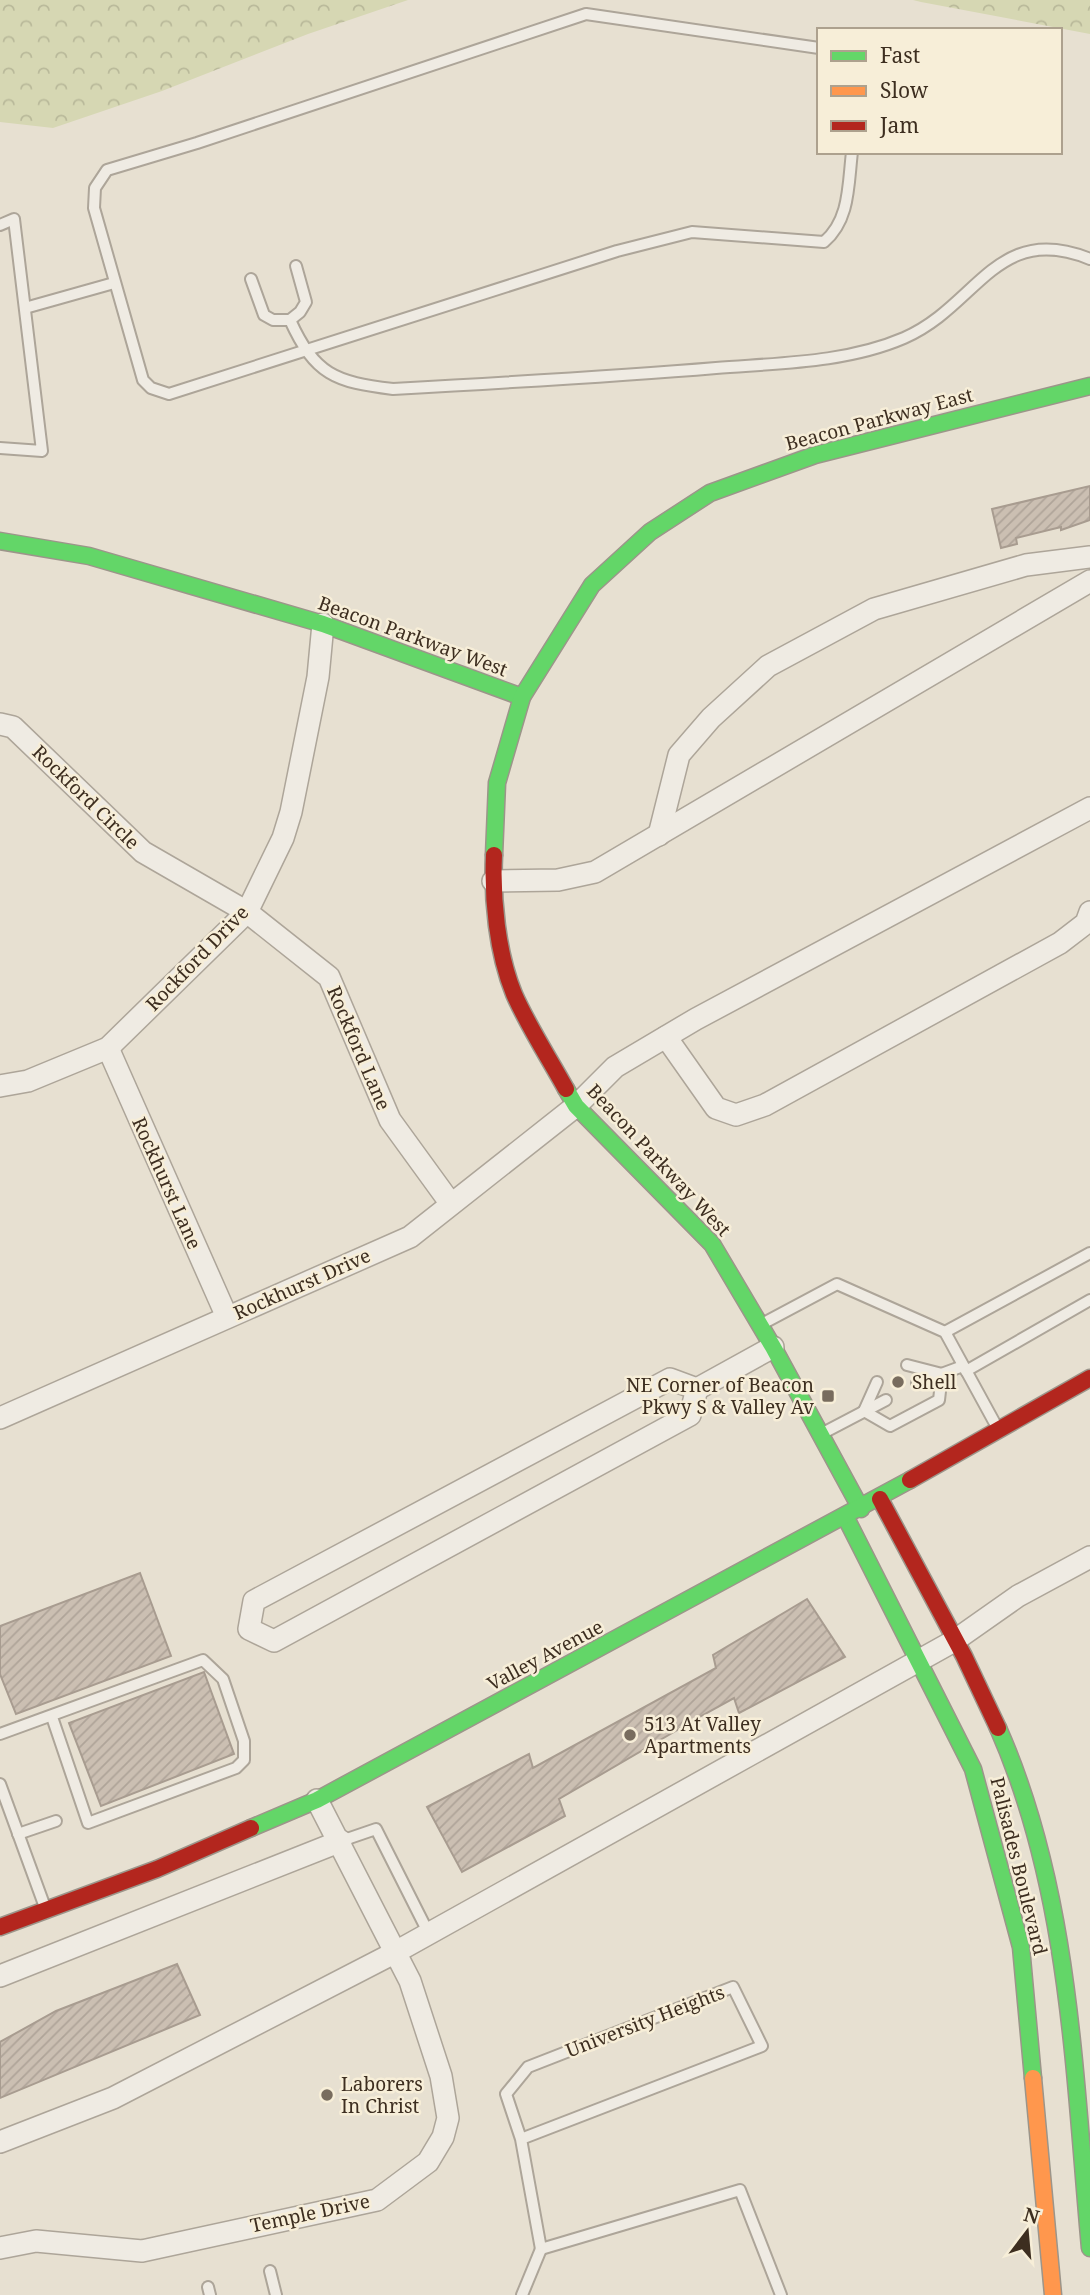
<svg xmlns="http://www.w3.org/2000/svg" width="1090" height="2295" font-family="'Noto Serif',serif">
<defs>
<pattern id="forest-crowns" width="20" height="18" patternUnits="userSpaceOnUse" patternTransform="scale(1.75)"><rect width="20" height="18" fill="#d6d7b3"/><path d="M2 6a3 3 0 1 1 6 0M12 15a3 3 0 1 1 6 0" fill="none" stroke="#b9b99a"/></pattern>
<pattern id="building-hatch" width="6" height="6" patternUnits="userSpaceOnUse" patternTransform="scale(1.75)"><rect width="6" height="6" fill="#cbbfb2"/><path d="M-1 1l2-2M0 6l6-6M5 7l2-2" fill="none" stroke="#afa499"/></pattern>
</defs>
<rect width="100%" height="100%" fill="#e7e0d1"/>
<g fill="url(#forest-crowns)">
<polygon points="0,0 408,0 308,34 162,91 53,128 0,122"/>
<polygon points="913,0 1090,0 1090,34 921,2"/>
</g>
<g fill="url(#building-hatch)" stroke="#a89c90" stroke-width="2">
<polygon points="1090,486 1090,520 1061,530 1061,527 1016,538 1017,544 1001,548 992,509"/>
<polygon points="140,1573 171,1656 16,1714 0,1674 0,1626"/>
<polygon points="807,1599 845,1657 739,1713 734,1698 703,1715 559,1799 565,1816 462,1872 427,1807 529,1754 533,1768 716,1668 713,1655"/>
<polygon points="204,1672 234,1754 101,1806 69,1723"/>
<polygon points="177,1964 200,2015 0,2098 0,2042 56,2011"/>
</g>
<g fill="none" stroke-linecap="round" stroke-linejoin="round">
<defs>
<g id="lane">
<path d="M819,48L586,14L197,143L107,170L95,188L94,208L143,380L151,388L169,394L617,251L692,232L824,242C850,220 848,185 852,152"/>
<polyline points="0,225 14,219 42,451 0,448"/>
<path d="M251,279L264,315L273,320H290C315,375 335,382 393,389C501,383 609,377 716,368C778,363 846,363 904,338C978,306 996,221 1090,259"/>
<polyline points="25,308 114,283"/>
<polyline points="290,320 300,312 306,302 296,266"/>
<polyline points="760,1325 837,1284 945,1332 998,1429"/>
<polyline points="945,1332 1090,1253"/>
<polyline points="907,1365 942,1374"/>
<polyline points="966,1371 1090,1300"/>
<polyline points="917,1383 963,1366"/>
<polyline points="864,1411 890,1426 939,1400 942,1374"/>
<polyline points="864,1411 877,1382"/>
<polyline points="823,1433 886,1400"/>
<polyline points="0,1734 203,1660 223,1679 244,1741 244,1760 236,1768 88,1823 52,1717"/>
<polyline points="0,1784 46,1910"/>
<polyline points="18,1834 56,1821"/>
<polyline points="341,1841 376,1829 429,1934"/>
<polyline points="521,2139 762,2046 733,1987 528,2067 506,2094 521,2139 541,2249 740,2190 781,2295"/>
<polyline points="270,2271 276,2295"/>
<polyline points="208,2287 210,2295"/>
<polyline points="522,2295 541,2249"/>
</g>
<g id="street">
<polyline points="0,724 13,727 143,852 247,912 329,977 390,1120 451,1204"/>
<polyline points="659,835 679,755 711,718 768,666 874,609 1026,565 1090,557"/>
<polyline points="493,881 558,880 595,872 1090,581"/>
<polyline points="666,1037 716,1108 736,1115 765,1105 1060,943 1086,923 1090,912"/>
<polyline points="108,1048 227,1317"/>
<polyline points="0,1086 28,1081 108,1048 247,912 283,838 291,812 318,677 323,624"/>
<polygon points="670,1379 697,1389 690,1415 274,1641 249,1629 254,1601"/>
<polyline points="697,1389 773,1347"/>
<polyline points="0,1418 410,1237 576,1106 615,1067 696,1019 1090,808"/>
<polyline points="0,1976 341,1841"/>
<polyline points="0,2142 113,2098 394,1953 954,1641 1018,1596 1090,1557"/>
<polyline points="0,2248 36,2241 142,2251 377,2200 428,2162 443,2137 448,2118 441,2076 410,1981 317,1800"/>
</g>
<g id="fast">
<polyline points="0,541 89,556 323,624 522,697"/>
<polyline points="494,855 497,783 522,697 592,585 650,532 710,493 815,455 1090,386"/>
<polyline points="566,1089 576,1106 712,1244 773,1347 861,1509"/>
<polyline points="846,1518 973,1769 1021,1947 1033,2078"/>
<path d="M998,1728C1070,1891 1074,2073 1090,2248"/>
<polyline points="251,1828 317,1800 910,1480"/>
</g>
<polyline id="slow" points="1033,2078 1053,2295"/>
<g id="jam">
<path d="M494,855C492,899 497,952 514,994C528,1026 549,1058 566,1089"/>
<polyline points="910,1480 1090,1378"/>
<polyline points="880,1499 964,1656 998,1728"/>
<polyline points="0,1927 157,1869 251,1828"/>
</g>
</defs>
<use href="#lane" stroke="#ada599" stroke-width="14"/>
<use href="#street" stroke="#ada599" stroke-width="24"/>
<use href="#fast" stroke="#9c958a" stroke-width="19"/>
<use href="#slow" stroke="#9c958a" stroke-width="19"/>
<use href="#jam" stroke="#9c958a" stroke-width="19"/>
<use href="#lane" stroke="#efebe3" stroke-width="10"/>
<use href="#street" stroke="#efebe3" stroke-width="21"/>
<use href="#fast" stroke="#63d668" stroke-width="16"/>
<use href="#slow" stroke="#ff974d" stroke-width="16"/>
<use href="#jam" stroke="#b3261e" stroke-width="16"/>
</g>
<g fill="#786c5e" stroke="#f7eed8" stroke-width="2.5">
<circle cx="898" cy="1382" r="7"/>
<rect x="821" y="1389" width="14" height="14" rx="3.5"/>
<circle cx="630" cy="1735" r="7"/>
<circle cx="327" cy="2095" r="7"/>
</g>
<g text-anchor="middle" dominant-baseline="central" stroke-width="5" stroke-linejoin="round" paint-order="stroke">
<g font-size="19" fill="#3d2e20" stroke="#f7eed8">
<text transform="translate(879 419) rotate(-15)">Beacon Parkway East</text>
<text transform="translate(413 636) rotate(20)">Beacon Parkway West</text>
<text transform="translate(86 797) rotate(44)">Rockford Circle</text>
<text transform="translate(197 958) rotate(-46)">Rockford Drive</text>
<text transform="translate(359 1048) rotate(67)">Rockford Lane</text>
<text transform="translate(659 1160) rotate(47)">Beacon Parkway West</text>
<text transform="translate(167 1183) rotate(66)">Rockhurst Lane</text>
<text transform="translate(302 1284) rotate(-24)">Rockhurst Drive</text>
<text transform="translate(545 1655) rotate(-28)">Valley Avenue</text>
<text transform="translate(1019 1866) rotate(76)">Palisades Boulevard</text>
<text transform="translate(645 2021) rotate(-21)">University Heights</text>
<text transform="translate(310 2213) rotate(-12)">Temple Drive</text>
</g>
<g font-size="19" fill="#3d2e20" stroke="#f7eed8" text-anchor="start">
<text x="912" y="1382">Shell</text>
<text x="814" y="1385" text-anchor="end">NE Corner of Beacon<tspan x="814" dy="22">Pkwy S &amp; Valley Av</tspan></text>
<text x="644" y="1724">513 At Valley<tspan x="644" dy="22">Apartments</tspan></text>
<text x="341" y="2084">Laborers<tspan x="341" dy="22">In Christ</tspan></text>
</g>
</g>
<rect x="817" y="28" width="245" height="126" fill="#f7eed8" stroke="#ada18e" stroke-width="2"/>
<rect x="831" y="51" width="35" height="10" fill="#63d668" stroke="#ada18e" stroke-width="2"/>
<text x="880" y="63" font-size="21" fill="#3d2e20">Fast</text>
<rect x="831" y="86" width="35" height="10" fill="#ff974d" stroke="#ada18e" stroke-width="2"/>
<text x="880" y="98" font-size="21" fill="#3d2e20">Slow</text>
<rect x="831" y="121" width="35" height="10" fill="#b3261e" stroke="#ada18e" stroke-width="2"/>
<text x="880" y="133" font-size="21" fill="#3d2e20">Jam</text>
<g transform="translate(1027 2232) rotate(16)" stroke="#f7eed8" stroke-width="5" paint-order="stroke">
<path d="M0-5L12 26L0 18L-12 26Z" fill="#3d2e20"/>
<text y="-10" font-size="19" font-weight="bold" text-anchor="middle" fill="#3d2e20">N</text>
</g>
</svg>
